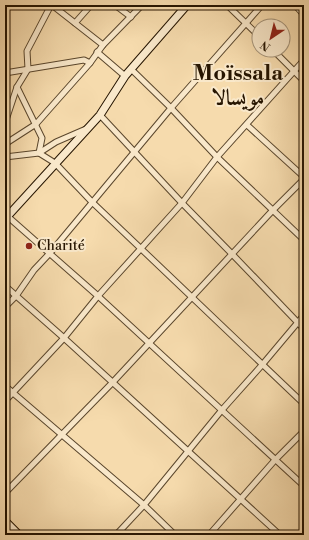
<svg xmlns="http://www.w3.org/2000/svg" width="309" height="540" font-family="'Libre Bodoni',Amiri,serif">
<rect width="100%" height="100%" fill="#f6dbad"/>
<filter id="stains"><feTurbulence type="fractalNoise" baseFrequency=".005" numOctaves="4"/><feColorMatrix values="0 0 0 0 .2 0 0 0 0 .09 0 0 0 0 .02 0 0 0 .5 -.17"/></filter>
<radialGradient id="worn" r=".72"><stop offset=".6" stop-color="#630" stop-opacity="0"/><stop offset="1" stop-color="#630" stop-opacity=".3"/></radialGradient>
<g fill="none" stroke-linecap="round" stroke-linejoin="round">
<defs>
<g id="street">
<polyline points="52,5 103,45"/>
<polyline points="115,5 131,17"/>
<polyline points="227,5 259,36"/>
<polyline points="295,5 304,15"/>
<polyline points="75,23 91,5"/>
<polyline points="273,50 304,81"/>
<polyline points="97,52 125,76"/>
<polyline points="131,69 171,108 217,157 304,240"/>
<polyline points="5,73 84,60 90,63"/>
<polyline points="17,87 42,138 39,153 55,163 92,202 304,404"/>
<polyline points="100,115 182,203 232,254 304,329"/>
<polyline points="5,123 17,87 28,69 27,51 51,5"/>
<polyline points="247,125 304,177"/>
<polyline points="5,144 36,124 90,63 103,45 142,5"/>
<polyline points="5,157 39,153 56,142 86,129"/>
<polyline points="6,215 98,296 304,486"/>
<polyline points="5,286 64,338 280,535"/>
<polyline points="5,307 16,296 34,270 50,253 171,108 262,5"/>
<polyline points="5,386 144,505 175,535"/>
<polyline points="5,401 64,338 98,296 182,203 217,157 304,60"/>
<polyline points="5,493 113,382 273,210 304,179"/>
<polyline points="116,535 144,505 221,411 262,365 304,315"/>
<polyline points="209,535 275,460 304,431"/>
</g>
<g id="secondary">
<polyline points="5,219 100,115 125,76 187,5"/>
<polyline points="5,521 19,535"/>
</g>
</defs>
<use href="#street" stroke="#5a462c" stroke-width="7"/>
<use href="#secondary" stroke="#261501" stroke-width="9"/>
<use href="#street" stroke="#f9e8ca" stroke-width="5"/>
<use href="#secondary" stroke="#f9e8ca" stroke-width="7"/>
</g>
<circle fill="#8f2418" stroke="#f9e8ca" stroke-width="1.5" cx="29" cy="246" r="4"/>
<g text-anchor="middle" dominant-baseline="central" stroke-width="4" stroke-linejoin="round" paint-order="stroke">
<g font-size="14" fill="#261501" stroke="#f9e8ca" text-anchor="start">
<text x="37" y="246">Charité</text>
</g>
<g font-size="22" font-weight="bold" fill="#261501" stroke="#f9e8ca">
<text x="238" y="73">Moïssala<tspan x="238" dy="25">مويسالا</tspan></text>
</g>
</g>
<rect width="309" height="540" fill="none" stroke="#f6dbad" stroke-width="20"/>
<rect x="6" y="6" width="297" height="528" fill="none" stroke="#261501" stroke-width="2"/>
<rect x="10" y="10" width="289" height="520" fill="none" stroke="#261501"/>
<g transform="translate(271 38) rotate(215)"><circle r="19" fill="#f9e8ca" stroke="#a5947a"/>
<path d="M0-3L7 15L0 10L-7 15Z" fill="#8f2418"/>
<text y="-6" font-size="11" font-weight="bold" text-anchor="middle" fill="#261501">N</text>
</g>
<rect width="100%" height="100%" filter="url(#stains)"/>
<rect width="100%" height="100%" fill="url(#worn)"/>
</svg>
